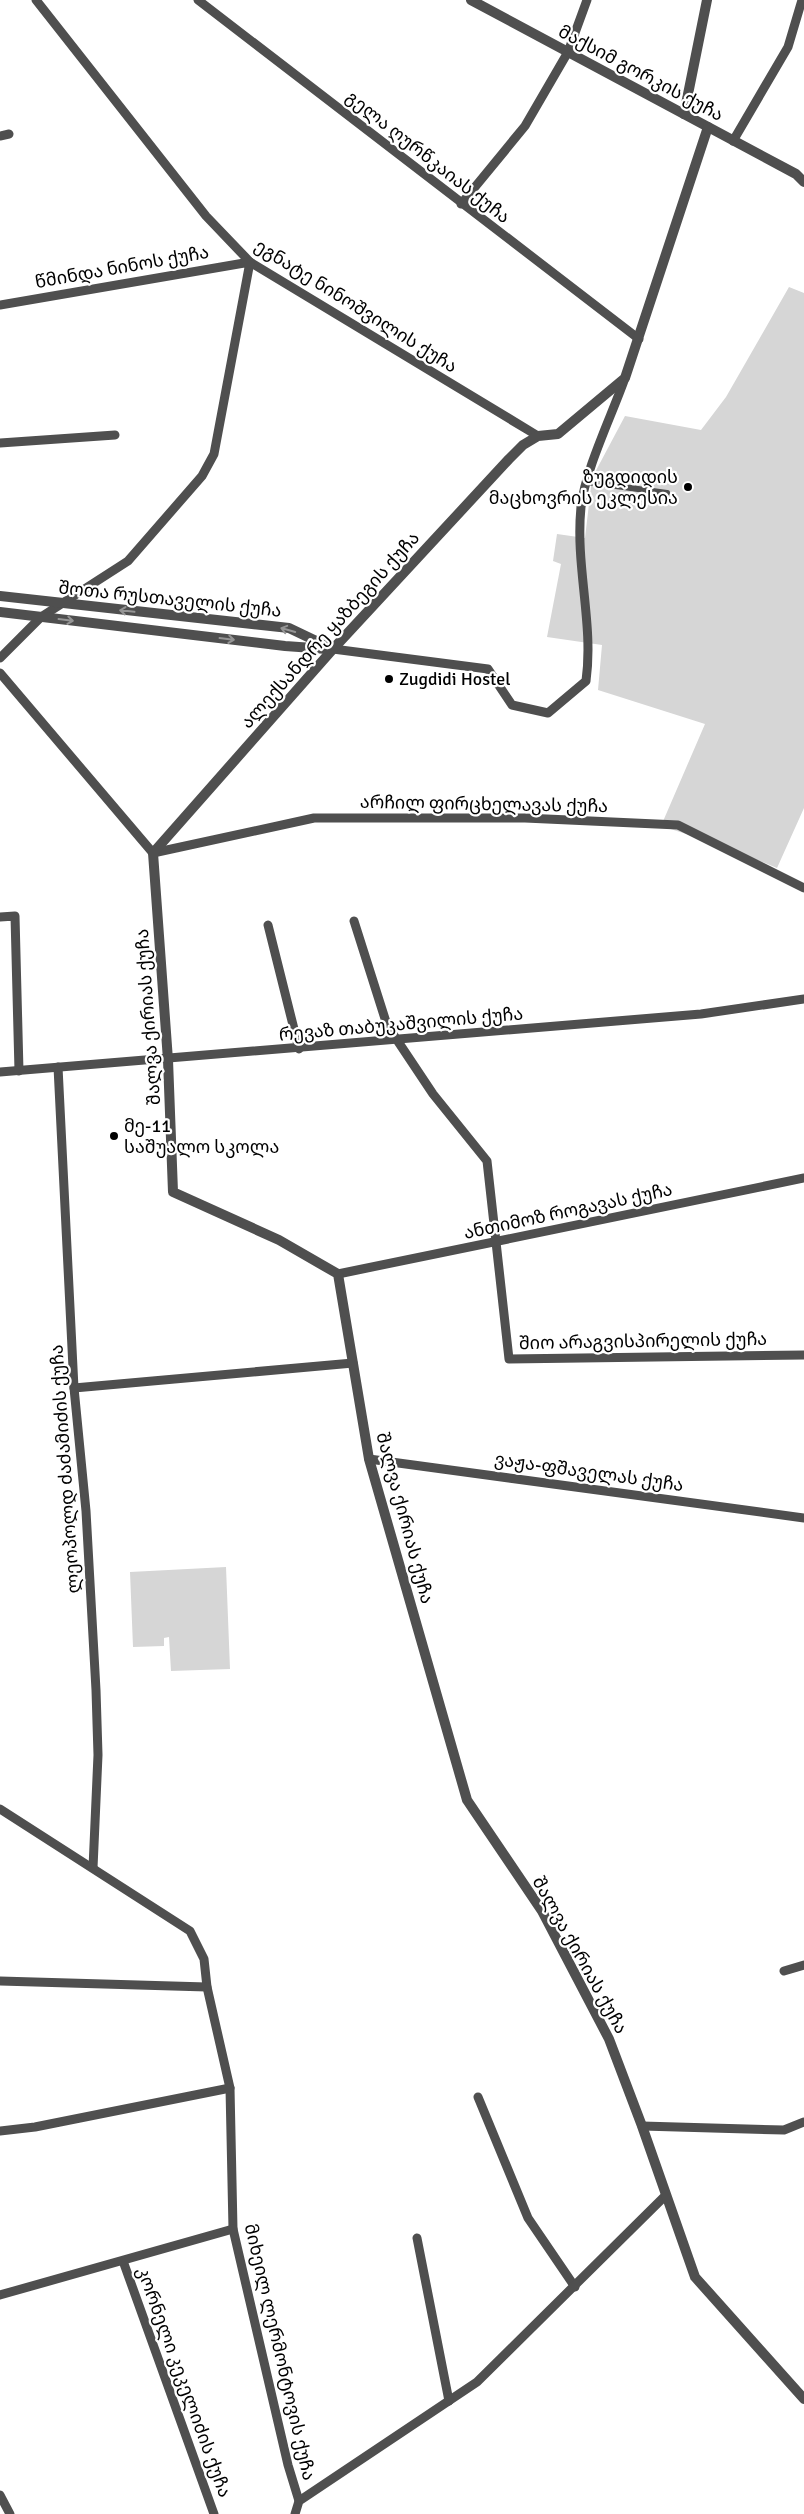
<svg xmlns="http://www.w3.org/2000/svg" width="804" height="2514" font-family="Signika,'Noto Sans Georgian',sans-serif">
<rect width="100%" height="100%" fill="#fff"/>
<g fill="#d6d6d6">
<polygon points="789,287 804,293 804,808 777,868 721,845 661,826 705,724 598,690 602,645 547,637 561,564 553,561 557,534 585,538 592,478 625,416 701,430 726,397"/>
<polygon points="226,1567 230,1669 171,1671 169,1637 164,1638 164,1646 133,1647 130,1572"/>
</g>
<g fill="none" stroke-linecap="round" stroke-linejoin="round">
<polyline stroke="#4f4f4f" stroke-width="6" points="587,482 667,493"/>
<g stroke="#4f4f4f" stroke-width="9">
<polyline points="36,0 206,216 250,262 538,436"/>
<polyline points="198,0 639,339"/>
<polyline points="0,136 9,134"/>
<polyline points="733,141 788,47 802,0"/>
<polyline points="461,204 525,126 568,52 587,0"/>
<polyline points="0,305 250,262 214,454 202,476 128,561 41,617 0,658"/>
<polyline points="0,443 115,435"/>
<path d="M333,649L488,669L512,705L548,713L586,681C594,624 575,566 581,507C585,470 612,415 625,378"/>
<polyline points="0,673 153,853 314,818 525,818 678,825 804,888"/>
<polyline points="0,917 15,916 19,1071"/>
<polyline points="354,921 387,1025 433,1094 487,1161 509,1359 804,1355"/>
<polyline points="268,925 299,1049"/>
<polyline points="58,1067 74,1388 86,1511 96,1690 98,1755 93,1868"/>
<polyline points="0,1072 701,1014 804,999"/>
<polyline points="338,1274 804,1178"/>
<polyline points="74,1388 353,1363"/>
<polyline points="369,1459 804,1518"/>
<polyline points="0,1809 190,1931 204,1959 207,1987 230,2088 233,2229 288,2465 299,2501"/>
<polyline points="784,1971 804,1965"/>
<polyline points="0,1981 207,1987"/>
<polyline points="478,2097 528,2218 575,2287"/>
<polyline points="642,2126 784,2130 804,2122"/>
<polyline points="0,2131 35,2127 230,2088"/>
<polyline points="417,2238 449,2401"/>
<polyline points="123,2261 214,2514"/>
<polyline points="0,2295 233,2229"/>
<polyline points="0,2495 10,2514"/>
<polyline points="295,2514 299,2501 477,2382 665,2196"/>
</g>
<g stroke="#4f4f4f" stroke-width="10">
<polyline points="471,0 796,174 804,182"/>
<polyline points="684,114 707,0"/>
<polyline points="708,127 625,378 558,434 538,436 523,445 509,459 333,649 153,853 168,1060 173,1192 279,1240 338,1274 369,1459 467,1800 542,1911 609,2039 642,2126 695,2277 804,2399"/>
<polyline points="0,596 289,628 333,649"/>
<polyline points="0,612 285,646 327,649"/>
</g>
</g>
<defs><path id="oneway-shaft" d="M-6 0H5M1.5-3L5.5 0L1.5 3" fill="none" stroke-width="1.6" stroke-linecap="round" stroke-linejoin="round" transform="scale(1.25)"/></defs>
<g stroke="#959595">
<use href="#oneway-shaft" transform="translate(127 611) rotate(-174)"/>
<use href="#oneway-shaft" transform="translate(66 620) rotate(7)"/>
<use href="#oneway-shaft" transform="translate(288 630) rotate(-164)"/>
<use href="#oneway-shaft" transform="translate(227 639) rotate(7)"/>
</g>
<g fill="#000" stroke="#fff" stroke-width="2">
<circle cx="688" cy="487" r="5"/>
<circle cx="389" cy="679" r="5"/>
<circle cx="114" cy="1136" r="5"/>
</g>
<g text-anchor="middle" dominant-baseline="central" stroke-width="4.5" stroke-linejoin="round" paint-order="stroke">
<g font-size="18" fill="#000" stroke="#fff">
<text transform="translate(641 73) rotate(28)">მაქსიმ გორკის ქუჩა</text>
<text transform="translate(428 157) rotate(38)">გელა ღურწკაიას ქუჩა</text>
<text transform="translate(122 267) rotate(-10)">წმინდა ნინოს ქუჩა</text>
<text transform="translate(356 306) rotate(32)">ეგნატე ნინოშვილის ქუჩა</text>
<text transform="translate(170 599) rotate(6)">შოთა რუსთაველის ქუჩა</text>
<text transform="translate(330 630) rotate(-48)">ალექსანდრე ყაზბეგის ქუჩა</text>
<text transform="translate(484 804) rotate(1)">არჩილ ფირცხელავას ქუჩა</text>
<text transform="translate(148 1017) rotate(-94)">შალვა ქირიას ქუჩა</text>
<text transform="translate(401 1024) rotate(-5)">რევაზ თაბუკაშვილის ქუჩა</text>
<text transform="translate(568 1211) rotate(-12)">ანთიმოზ როგავას ქუჩა</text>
<text transform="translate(643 1341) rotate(-1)">შიო არაგვისპირელის ქუჩა</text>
<text transform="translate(65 1469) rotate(-94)">ლეოპოლდ ძაძამიძის ქუჩა</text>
<text transform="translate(589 1472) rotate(8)">ვაჟა-ფშაველას ქუჩა</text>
<text transform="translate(405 1518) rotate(75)">შალვა ქირიას ქუჩა</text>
<text transform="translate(580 1955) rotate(61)">შალვა ქირიას ქუჩა</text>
<text transform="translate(280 2352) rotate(77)">მიხეილ ლერმონტოვის ქუჩა</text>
<text transform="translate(184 2382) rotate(70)">კორნელი კეკელიძის ქუჩა</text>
</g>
<g font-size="18" fill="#000" stroke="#fff" text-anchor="start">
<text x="678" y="477" text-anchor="end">ზუგდიდის<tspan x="678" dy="21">მაცხოვრის ეკლესია</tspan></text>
<text x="399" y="679">Zugdidi Hostel</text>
<text x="124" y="1126">მე-11<tspan x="124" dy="21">საშუალო სკოლა</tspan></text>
</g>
</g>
</svg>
